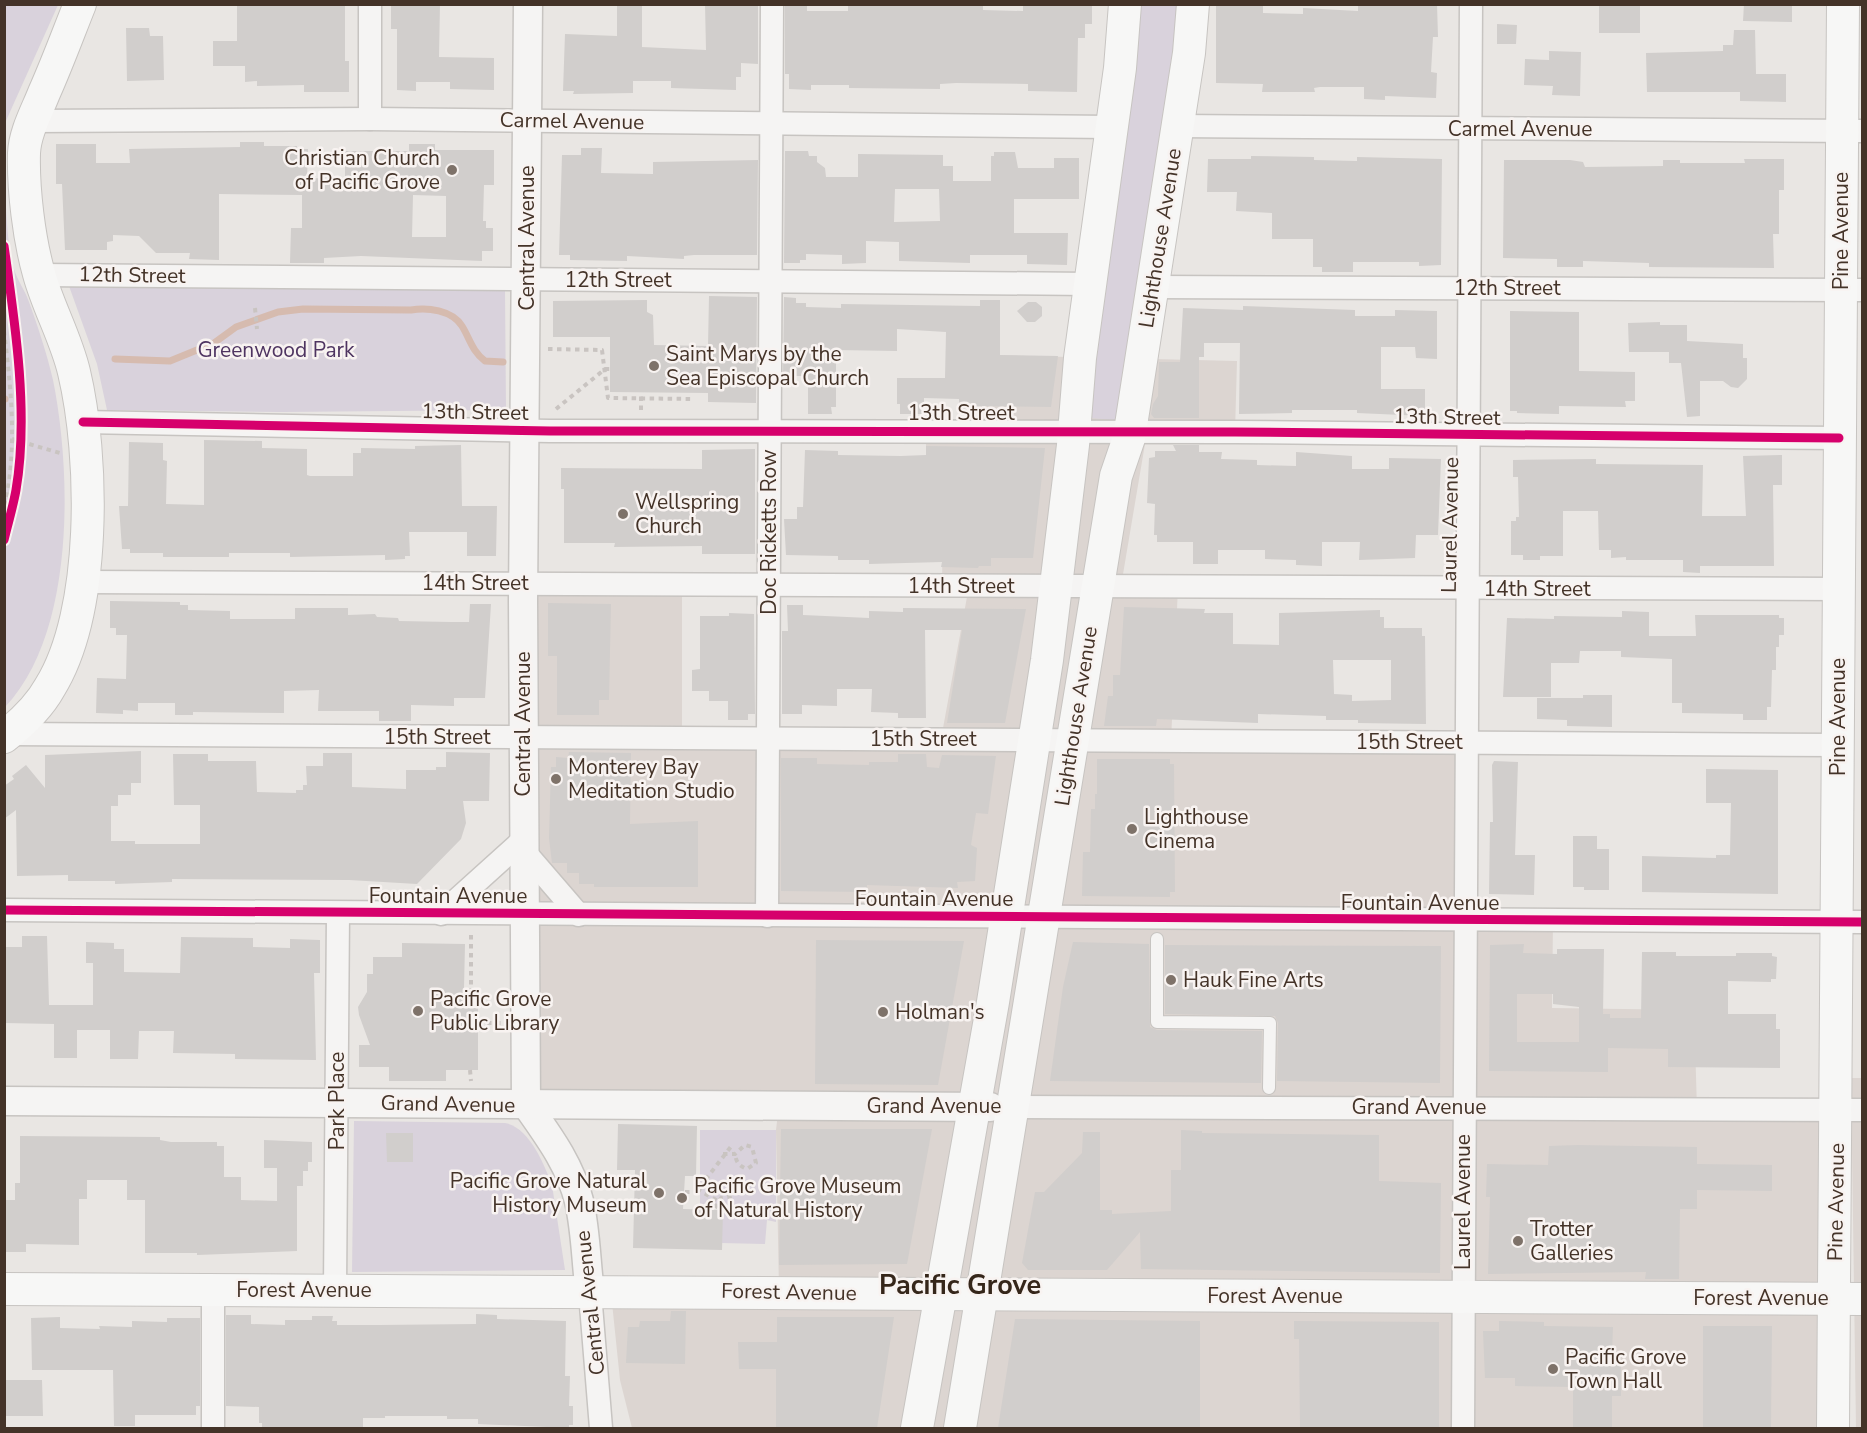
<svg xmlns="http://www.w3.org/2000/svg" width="1867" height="1433" font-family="'Nunito Sans',sans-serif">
<rect width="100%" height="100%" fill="#e9e6e3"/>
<g fill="#dcd5d1">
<polygon points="986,355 1237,361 1235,432 1147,432 1121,586 1178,587 1171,741 1466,741 1464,920 1553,921 1552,1008 1694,1010 1697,1109 1837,1110 1833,1428 632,1428 620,1380 611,1293 779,1291 776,1130 779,1105 526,1104 523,582 682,584 682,739 941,739 969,586 942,586 943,507 926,504 926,431 984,431"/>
<polygon points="1851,1078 1862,1078 1862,1428 1856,1428"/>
</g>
<g fill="#d9d2dc">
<polygon points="5,4 58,5 5,123 4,5"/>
<polygon points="1134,5 1179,5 1178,28 1120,421 1082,417"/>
<path d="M5,192C7,217 7,245 14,269C17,280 25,290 29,302C38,327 47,354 53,380C72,474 75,634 5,707Z"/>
<polygon points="69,286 505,290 506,410 281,412 107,410 97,364"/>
<path d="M354,1121L505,1123C529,1127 544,1164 552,1185L565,1270L352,1272Z"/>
<polygon points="700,1130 776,1130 776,1222 767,1220 765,1244 721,1243 722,1208 700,1208"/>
</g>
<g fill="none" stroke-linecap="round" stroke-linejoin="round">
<g stroke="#d6bbaf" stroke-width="7">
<path d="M115,359L170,361L214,343L236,327L278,312L303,309L411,310C427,307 452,310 462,326C470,339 472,351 485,361L503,362"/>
<polyline points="4,399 5,399"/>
</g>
</g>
<g fill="#d1cecc" fill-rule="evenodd">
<polygon points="237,4 345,4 345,61 349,61 349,92 304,92 304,85 257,86 257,81 245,82 245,66 213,66 213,41 237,41"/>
<polygon points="391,4 440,4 439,57 494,58 494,90 450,89 450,82 416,82 416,91 397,90 397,29 391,29"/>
<polygon points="617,4 642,4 642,47 706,50 705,4 758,4 758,64 741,63 741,77 736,77 736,90 671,88 671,81 633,81 633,93 573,94 574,91 563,91 565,34 617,36"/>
<polygon points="785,4 807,4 807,11 848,11 848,4 983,4 983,10 1023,11 1023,4 1092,4 1092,24 1085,24 1085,38 1078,38 1077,92 1028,91 1028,84 956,83 940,84 940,89 849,88 849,85 811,85 811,90 789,89 789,74 785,74"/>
<polygon points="1216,4 1263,4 1263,13 1303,14 1303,8 1358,11 1358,4 1437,4 1438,37 1433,37 1431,72 1437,73 1436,98 1385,96 1385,100 1364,99 1364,87 1320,87 1314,88 1315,92 1262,92 1263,84 1216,83"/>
<rect x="1599" y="4" width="41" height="29"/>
<polygon points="1744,4 1792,4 1792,22 1743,21"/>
<polygon points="1497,24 1517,25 1516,44 1497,44"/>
<polygon points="126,28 149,28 150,36 163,36 164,80 127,81"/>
<polygon points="1734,30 1755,30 1756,74 1786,74 1786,102 1740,101 1740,92 1647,92 1646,53 1723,51 1723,45 1733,45"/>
<polygon points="1549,51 1581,52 1580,96 1552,95 1553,86 1524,85 1525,59 1549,60"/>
<path d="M240,142H264V146H297V149H308L307,178L345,179V151H409V144H435V150H494V185H484L483,221H486V228H493V251H482V261L361,256L324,258V263H290L291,228H302V195L219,194V260L189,259L190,253H156L139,236L113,235V241L107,242V250H65L62,184H56V144H96V163H130L129,149L240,147ZM413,195L446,196V237H412Z"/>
<polygon points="581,148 602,148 601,173 653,174 653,162 758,160 757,255 694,255 684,256 684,259 627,256 627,261 570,260 570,255 559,255 562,155 581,155"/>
<path d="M785,151H808L809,156H817V162L825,168L826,177H858V154L943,155V166H953V181H991V156H994V152H1015L1018,168H1054V158H1079V199H1014V233H1068L1067,265L1027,264V255H970V263L899,261V242L866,241V263L842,264V255L806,254V260H800V263H784ZM895,189H939L940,221L894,222Z"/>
<polygon points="1251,156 1314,157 1314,160 1357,161 1357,157 1442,159 1441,265 1419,266 1419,262 1353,262 1353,272 1322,272 1322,267 1313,267 1313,239 1272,239 1272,213 1236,211 1237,192 1207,192 1208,159 1251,159"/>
<polygon points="1744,159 1784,159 1784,190 1779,190 1779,234 1773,234 1774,268 1649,267 1649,263 1583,261 1583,267 1557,267 1557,259 1503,258 1504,160 1570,160 1583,162 1585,167 1663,166 1663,160 1680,160 1680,163 1745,163"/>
<polygon points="709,296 757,297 756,403 708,402 708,393 610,392 610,337 553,337 553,301 647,300 647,312 653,315 654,345 708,346"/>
<polygon points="784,297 796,298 796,303 806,303 806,307 841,308 841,304 980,306 980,300 1000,300 1000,355 1058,356 1051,407 982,406 982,412 959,412 959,399 924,398 924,414 900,414 900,404 897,404 897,378 945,378 946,332 897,329 897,351 836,350 836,407 831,407 832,414 808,414 808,379 806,376 783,376"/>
<polygon points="1028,302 1036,302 1042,307 1042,316 1035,322 1027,322 1017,311"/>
<polygon points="1243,306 1355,310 1355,316 1395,316 1395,310 1437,311 1437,359 1416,358 1415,347 1381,347 1381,389 1425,389 1425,416 1357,413 1357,410 1292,410 1292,413 1239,414 1240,343 1204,343 1204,357 1199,357 1199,418 1154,418 1151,414 1153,404 1158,396 1159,362 1180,362 1183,308 1243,310"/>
<polygon points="1510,311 1579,312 1579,371 1635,372 1635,401 1625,401 1626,407 1559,406 1559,414 1517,413 1517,411 1510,411"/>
<polygon points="1660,322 1660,325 1687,325 1687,341 1743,344 1743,358 1747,358 1747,379 1738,388 1731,387 1723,381 1700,381 1700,416 1687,417 1681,363 1669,363 1669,352 1629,352 1628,323"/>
<polygon points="204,440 262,441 262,448 307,449 307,475 310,476 353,476 353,453 361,453 361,448 415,449 415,446 461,445 462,506 497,506 496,556 467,556 467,532 409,532 410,556 405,556 405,559 385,560 385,555 290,557 290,553 229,553 229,557 163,557 163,553 130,553 130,549 122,549 119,506 128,506 129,442 163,443 163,460 167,461 166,504 204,505"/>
<polygon points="1173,445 1199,445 1199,452 1222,452 1221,459 1257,460 1257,465 1296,466 1296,452 1352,456 1352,469 1389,469 1389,458 1441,459 1438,535 1416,535 1415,558 1359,560 1360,542 1322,542 1322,566 1296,565 1296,560 1265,559 1265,550 1218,550 1218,564 1193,564 1193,542 1157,542 1157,535 1154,535 1155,504 1147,503 1149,458 1155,457 1155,451 1176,451"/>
<polygon points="926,446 1045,448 1033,558 991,558 991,566 979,566 978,568 941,567 942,562 869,564 869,560 838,560 838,556 786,555 784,519 797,519 797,507 803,507 805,450 838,451 838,455 901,456 926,455"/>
<polygon points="755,449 755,554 702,554 702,546 614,547 615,543 564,543 564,489 561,489 561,468 702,469 702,450"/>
<polygon points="1782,455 1782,485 1773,485 1774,566 1700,566 1700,573 1683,572 1683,560 1626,560 1626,557 1611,558 1611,550 1599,550 1598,511 1563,511 1563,556 1540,556 1540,560 1523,560 1523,555 1511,555 1511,521 1516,521 1516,517 1519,517 1518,477 1513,477 1513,460 1596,459 1596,464 1703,465 1702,516 1746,516 1743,456"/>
<polygon points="110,601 180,602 180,605 188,605 188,610 230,611 230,619 295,619 295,608 348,608 348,615 375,614 377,617 398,618 399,621 451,622 469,622 470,604 491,604 485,698 454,698 454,706 411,705 411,721 379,721 379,711 318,711 319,690 284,691 284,713 193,712 193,715 175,715 175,703 138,703 138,711 123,710 123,714 96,713 97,678 126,679 127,635 116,635 116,628 110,628"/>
<polygon points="548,603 611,604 609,700 599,700 599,715 557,715 557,656 548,656"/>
<polygon points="787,605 803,605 803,615 869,618 869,611 903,612 903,608 1026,609 1005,723 947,723 962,630 925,630 926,718 898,718 898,713 871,712 872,689 837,689 837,706 802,705 802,714 782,714 782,631 788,631"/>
<path d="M1124,607L1205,609L1204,613H1233V644L1279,645V613L1380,610V617H1384V628H1422V636H1425L1426,724L1358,723V720H1326V716L1258,714V723L1157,719L1156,726H1104L1108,696H1113V675H1120ZM1333,660H1391V700L1352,701V695L1334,694Z"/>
<polygon points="1622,611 1649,612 1649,636 1696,636 1695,615 1779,615 1779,618 1784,618 1784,635 1779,635 1779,647 1776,647 1776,670 1772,670 1771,707 1767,707 1767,720 1743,720 1743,714 1682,713 1682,703 1672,703 1672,659 1621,657 1621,651 1580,651 1579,663 1551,663 1551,697 1503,697 1507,618 1554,619 1554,616 1622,617"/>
<polygon points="729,613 754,614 755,714 748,714 748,720 728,720 728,701 709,701 709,691 692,691 692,670 700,669 700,616 729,616"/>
<polygon points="1583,695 1612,695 1612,727 1567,726 1567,720 1537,719 1537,698 1583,698"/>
<polygon points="141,751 141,783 131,783 131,795 118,795 118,806 111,806 111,841 135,841 135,844 200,844 200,805 174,805 173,754 208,754 208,761 256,761 257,792 296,793 296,790 303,790 303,785 307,785 306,766 323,766 323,753 352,753 352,787 406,789 406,770 436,770 436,767 446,767 446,752 490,753 489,801 463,801 466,823 461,839 417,884 349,880 172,879 172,882 115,884 115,881 68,881 68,875 17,876 16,810 4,819 4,786 14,779 12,776 26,765 45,788 45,755"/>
<polygon points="569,752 631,753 630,824 698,821 698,887 594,887 594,884 579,884 579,873 567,873 567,863 552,863 549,838 551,767 556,767 556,757 568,758"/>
<polygon points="898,754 926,754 927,767 939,768 942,755 996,756 988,814 976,813 971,845 977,848 975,881 957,882 958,888 867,885 867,892 781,891 781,758 817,758 817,764 869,765 869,762 898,762"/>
<polygon points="1097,759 1170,759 1170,764 1174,764 1175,892 1170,892 1170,897 1082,896 1083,852 1090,852 1091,809 1095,809 1095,794 1097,794"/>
<polygon points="1494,761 1518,762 1515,855 1535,855 1534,895 1489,894 1490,822 1493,822 1492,765"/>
<polygon points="1706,769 1778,770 1778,894 1642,892 1642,856 1716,858 1716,855 1730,855 1731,803 1706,803"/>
<polygon points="1573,836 1597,836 1597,849 1609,849 1609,890 1584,890 1584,887 1573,887"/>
<polygon points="22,936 47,936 49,1005 93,1005 93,963 86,963 86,942 114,943 114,949 124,949 124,972 180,973 181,937 253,938 253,947 290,948 290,939 320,940 320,973 314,973 316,1060 235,1059 235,1054 173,1053 174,1031 139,1031 138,1059 110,1059 110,1030 77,1030 77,1058 54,1058 54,1024 4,1023 4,947 22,947"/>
<polygon points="816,940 964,941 938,1085 815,1084"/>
<polygon points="1073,942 1149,944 1150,1027 1157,1030 1262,1031 1261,1083 1050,1081 1063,987"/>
<polygon points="402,943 465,944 464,988 478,988 478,1070 446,1070 446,1081 389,1081 389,1067 359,1067 359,1045 370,1045 359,1015 358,1007 367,992 367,974 373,974 373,957 402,957"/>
<path d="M1524,944L1523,953L1557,954V949H1604L1603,1014H1610V1018H1641L1642,952H1676V956H1736V953H1772V956L1777,957L1776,979H1771V982L1728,981V1014H1776V1029H1780V1068L1668,1067V1049L1608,1048V1072L1489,1071L1490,945ZM1517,994H1553V1004L1579,1007V1042H1517Z"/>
<polygon points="1165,945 1441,946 1440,1083 1277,1081 1278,1023 1275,1016 1165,1014"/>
<polygon points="618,1124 697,1126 696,1176 685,1176 683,1209 723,1210 722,1250 633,1248 635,1170 617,1170"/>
<polygon points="781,1129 932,1129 907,1264 779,1265"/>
<polygon points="1181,1130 1202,1131 1202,1133 1379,1135 1379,1181 1441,1183 1440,1273 1141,1269 1140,1232 1107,1270 1028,1270 1022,1263 1035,1192 1044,1192 1082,1153 1083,1132 1100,1132 1100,1210 1112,1210 1112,1214 1171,1211 1171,1170 1181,1170"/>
<polygon points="386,1133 413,1133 413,1162 387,1162"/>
<polygon points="20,1136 160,1137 160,1140 171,1142 217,1142 217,1146 224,1146 224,1177 241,1177 241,1200 277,1201 277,1168 264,1168 264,1140 312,1142 312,1162 308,1162 308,1171 303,1171 303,1186 297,1186 297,1251 197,1255 197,1253 145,1253 145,1200 127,1200 127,1180 87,1180 87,1199 79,1199 79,1245 26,1244 26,1252 4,1252 4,1200 15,1200 15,1183 20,1183"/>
<polygon points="1578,1145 1697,1147 1697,1164 1772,1165 1772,1191 1697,1190 1697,1209 1680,1209 1679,1279 1645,1279 1646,1272 1488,1274 1490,1197 1486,1197 1487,1164 1548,1165 1549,1146"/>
<polygon points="671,1311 686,1311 685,1364 626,1363 628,1327 639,1327 640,1321 670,1321"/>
<polygon points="476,1314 497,1315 497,1319 566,1321 565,1376 570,1376 569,1406 573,1406 573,1425 569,1425 569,1428 478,1424 478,1419 447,1419 447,1416 385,1416 385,1418 363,1418 363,1428 262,1428 262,1423 259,1423 259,1407 226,1406 226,1315 251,1315 251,1324 285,1325 285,1320 312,1320 312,1316 333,1316 332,1321 337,1321 337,1325 379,1325 476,1324"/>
<polygon points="60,1317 60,1328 100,1329 99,1326 132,1327 132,1321 167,1322 167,1318 200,1318 200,1406 196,1406 196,1415 135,1415 135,1426 114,1426 113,1370 32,1370 31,1318"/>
<polygon points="777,1317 894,1317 877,1428 776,1428 776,1369 739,1369 738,1342 777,1342"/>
<polygon points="1015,1319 1200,1321 1200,1428 998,1428"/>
<polygon points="1294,1321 1439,1322 1439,1428 1300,1428 1299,1339 1294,1339"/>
<polygon points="1499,1321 1544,1322 1544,1326 1613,1327 1612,1353 1621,1354 1621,1396 1612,1396 1612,1428 1573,1428 1573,1387 1515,1386 1515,1378 1485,1378 1483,1331 1499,1331"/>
<polygon points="1703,1326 1772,1326 1771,1428 1703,1428"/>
<polygon points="4,1380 42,1380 43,1416 4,1416"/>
</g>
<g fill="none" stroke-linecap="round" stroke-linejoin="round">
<defs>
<polyline id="service" points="1157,939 1157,1022 1270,1023 1269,1088"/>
<g id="minor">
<polyline points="370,119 370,4"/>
<polyline points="33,121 370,119 1110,127"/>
<polyline points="1177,126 1862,131"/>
<polyline points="39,275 1090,284"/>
<polyline points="1152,287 1862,290"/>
<polyline points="83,422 550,431 1235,432 1839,438"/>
<polyline points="83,582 1839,589"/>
<polyline points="8,734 1838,745"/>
<polyline points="523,850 579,915"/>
<polyline points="4,910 1862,922"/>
<polyline points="441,914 523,840"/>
<polyline points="767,916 772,4"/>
<polyline points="997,1107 1862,1110"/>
<polyline points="335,1289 338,913"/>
<polyline points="590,1293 601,1428"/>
<polyline points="213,1428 213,1291"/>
<polyline points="1463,1428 1471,4"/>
</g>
<g id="tertiary">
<path d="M528,4L523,601L526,1104C547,1134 570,1164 579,1201C586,1231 586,1263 590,1293"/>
<polyline points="4,1101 990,1107"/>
</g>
<g id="secondary">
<path d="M4,737C22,723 39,707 50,687C97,611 94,456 74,372C66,338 48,307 39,274C29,239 23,189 24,153C25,132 37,111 44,93C57,64 68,34 80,4"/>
<polyline points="4,1289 1862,1299"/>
<polyline points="917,1428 993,1002 1047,660 1073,445 1080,358 1120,68 1125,4"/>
<polyline points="960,1428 1116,476 1129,438 1189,53 1193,4"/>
<polyline points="1833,1428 1843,4"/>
</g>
</defs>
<use href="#service" stroke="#c7c4c1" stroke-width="14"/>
<use href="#minor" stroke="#c7c4c1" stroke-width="25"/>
<use href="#tertiary" stroke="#c7c4c1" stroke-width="31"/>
<use href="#secondary" stroke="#c7c4c1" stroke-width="34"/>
<g stroke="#c9c4c1" stroke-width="4" stroke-dasharray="4.5 4.5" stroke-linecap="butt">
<polyline points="255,308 257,329"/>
<path d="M4,331C11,389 18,450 4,508"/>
<polyline points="548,349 602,350 608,398 693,399"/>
<polyline points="556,409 605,369 610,369"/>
<polyline points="641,410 641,392"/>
<polyline points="12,439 60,453"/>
<polyline points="471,935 471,988"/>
<polyline points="478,1023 501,1023"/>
<polyline points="470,1070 471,1081"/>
<path d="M723,1154H735L745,1145L752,1147L756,1163L747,1169C739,1166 736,1162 735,1154"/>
<polyline points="697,1189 718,1201"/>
<polyline points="685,1192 696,1192 733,1144"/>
<polyline points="715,1208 721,1198 733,1196"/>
</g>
<use href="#service" stroke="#f5f4f3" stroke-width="12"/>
<use href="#minor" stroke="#f5f4f3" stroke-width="22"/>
<use href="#tertiary" stroke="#f5f4f3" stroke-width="28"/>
<use href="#secondary" stroke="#f7f7f6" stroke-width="32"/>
<defs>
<g id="cycleway">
<path d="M4,246C15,322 29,414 16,490C13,507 8,523 4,540"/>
<polyline points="83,422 550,431 1235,432 1839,438"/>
<polyline points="4,910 1862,922"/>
</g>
</defs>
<use href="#cycleway" stroke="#f8f3f1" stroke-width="13"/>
<use href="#cycleway" stroke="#d6006c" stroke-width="9"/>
</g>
<g fill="#7e7269" stroke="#f8f3f1" stroke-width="2">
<circle cx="452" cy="170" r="6"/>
<circle cx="654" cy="366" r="6"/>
<circle cx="623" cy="514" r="6"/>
<circle cx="556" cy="779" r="6"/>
<circle cx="1132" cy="829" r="6"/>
<circle cx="1171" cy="980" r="6"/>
<circle cx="418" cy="1011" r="6"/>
<circle cx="883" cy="1012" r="6"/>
<circle cx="659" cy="1193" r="6"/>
<circle cx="682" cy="1198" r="6"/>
<circle cx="1518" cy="1241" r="6"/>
<circle cx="1553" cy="1369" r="6"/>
</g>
<g text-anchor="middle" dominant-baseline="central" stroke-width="5" stroke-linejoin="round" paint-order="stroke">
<g font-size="21" fill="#443328" stroke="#f8f3f1">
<text transform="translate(572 121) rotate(1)">Carmel Avenue</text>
<text x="1520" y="129">Carmel Avenue</text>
<text transform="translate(1841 231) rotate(-90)">Pine Avenue</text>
<text transform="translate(527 238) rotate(-90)">Central Avenue</text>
<text transform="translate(1160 238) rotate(-81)">Lighthouse Avenue</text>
<text transform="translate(132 275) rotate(1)">12th Street</text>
<text x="618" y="280">12th Street</text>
<text x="1507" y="288">12th Street</text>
<text transform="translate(475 412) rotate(1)">13th Street</text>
<text x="961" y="413">13th Street</text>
<text transform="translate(1447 417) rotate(1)">13th Street</text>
<text transform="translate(1450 525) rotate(-89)">Laurel Avenue</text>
<text transform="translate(769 532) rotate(-90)">Doc Ricketts Row</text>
<text x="475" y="583">14th Street</text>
<text x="961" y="586">14th Street</text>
<text x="1537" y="589">14th Street</text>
<text transform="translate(1076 716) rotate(-81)">Lighthouse Avenue</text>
<text transform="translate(1838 717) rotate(-90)">Pine Avenue</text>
<text transform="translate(523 724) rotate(-90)">Central Avenue</text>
<text x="437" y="737">15th Street</text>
<text x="923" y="739">15th Street</text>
<text x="1409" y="742">15th Street</text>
<text x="448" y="896">Fountain Avenue</text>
<text x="934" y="899">Fountain Avenue</text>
<text x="1420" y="903">Fountain Avenue</text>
<text transform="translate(337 1101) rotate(-90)">Park Place</text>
<text transform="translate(448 1104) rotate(1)">Grand Avenue</text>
<text x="934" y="1106">Grand Avenue</text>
<text x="1419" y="1107">Grand Avenue</text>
<text transform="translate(1463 1202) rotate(-90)">Laurel Avenue</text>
<text transform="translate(1836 1202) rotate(-89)">Pine Avenue</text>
<text x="304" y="1290">Forest Avenue</text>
<text transform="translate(789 1292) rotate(1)">Forest Avenue</text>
<text x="1275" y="1296">Forest Avenue</text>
<text x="1761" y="1298">Forest Avenue</text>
<text transform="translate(590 1303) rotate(-96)">Central Avenue</text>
</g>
<g font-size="21" fill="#443328" stroke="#f8f3f1" text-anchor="start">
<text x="440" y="158" text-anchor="end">Christian Church<tspan x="440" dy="24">of Pacific Grove</tspan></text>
<text x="666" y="354">Saint Marys by the<tspan x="666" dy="24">Sea Episcopal Church</tspan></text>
<text x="635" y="502">Wellspring<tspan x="635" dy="24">Church</tspan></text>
<text x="568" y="767">Monterey Bay<tspan x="568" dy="24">Meditation Studio</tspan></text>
<text x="1144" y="817">Lighthouse<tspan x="1144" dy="24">Cinema</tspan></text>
<text x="1183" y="980">Hauk Fine Arts</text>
<text x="430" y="999">Pacific Grove<tspan x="430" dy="24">Public Library</tspan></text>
<text x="895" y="1012">Holman's</text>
<text x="647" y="1181" text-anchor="end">Pacific Grove Natural<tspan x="647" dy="24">History Museum</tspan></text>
<text x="694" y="1186">Pacific Grove Museum<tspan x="694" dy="24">of Natural History</tspan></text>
<text x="1530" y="1229">Trotter<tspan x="1530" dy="24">Galleries</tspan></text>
<text x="1565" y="1357">Pacific Grove<tspan x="1565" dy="24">Town Hall</tspan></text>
</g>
<g font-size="21" fill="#4e3461" stroke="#f8f3f1">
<text x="276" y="350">Greenwood Park</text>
</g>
<g font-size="27" font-weight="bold" fill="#35261a" stroke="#f8f3f1">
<text x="960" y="1285">Pacific Grove</text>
</g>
</g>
<rect width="1867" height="1433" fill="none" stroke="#443328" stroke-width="12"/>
</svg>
